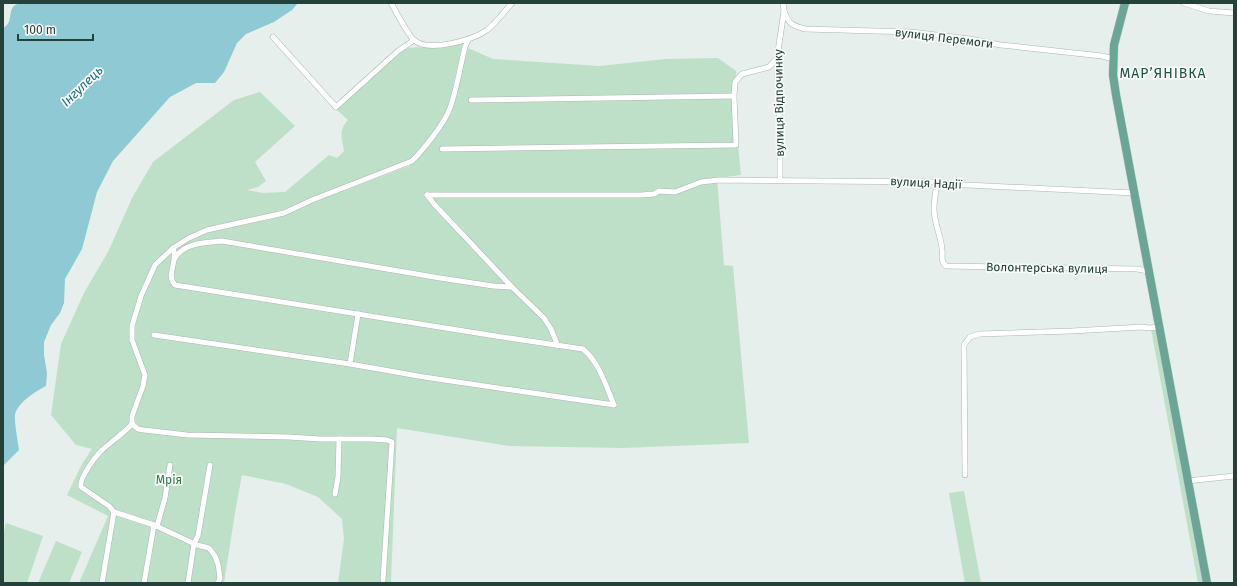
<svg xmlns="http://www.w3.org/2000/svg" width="1237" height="586" font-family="'Fira Sans',sans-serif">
<rect width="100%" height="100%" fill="#e6efeb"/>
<g fill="#bfe0c8">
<path d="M463,42L448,107C439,125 426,144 411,159L291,207L271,214L216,225V229L272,219L285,215L314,202L409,166L420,156L448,119L452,108L468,48L493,59L599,66L666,59L718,58L736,71L738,145L741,175L717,178L724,265L733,266L749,443L623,448L509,446L397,428L391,583H338L344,539L342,519L318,497L286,484L242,475L236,507L224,583H79L108,516L67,495L82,464L92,449L76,445L51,415L61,344L84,293L109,250L132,198L153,162L234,100L260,92L295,126L255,162L266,181L258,187L247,190L263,193L285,192L329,155L337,158L344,151C342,138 338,131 348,120L337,110L400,52C412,44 422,49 434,47C444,46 454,44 463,42Z"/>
<polygon points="1151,329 1157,329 1206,583 1198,583"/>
<polygon points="964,491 981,583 965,583 949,493"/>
<polygon points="6,523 43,536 27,583 3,583 3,538"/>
<polygon points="56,541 82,552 69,583 38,583"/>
</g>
<path fill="#8ec9d4" d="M18,3H298L292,10L274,22L246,34L237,43L224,72L215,83H196L170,97L113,161L97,192L82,249L65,279L64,303L60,313L51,325L44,342V355L47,373L46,386C36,391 17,403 15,415C14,420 18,443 19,450L3,466V28C13,23 8,14 13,7C14,5 17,5 18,3Z"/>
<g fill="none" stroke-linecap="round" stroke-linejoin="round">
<defs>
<g id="street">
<path d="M391,3C397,13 406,32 414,40C428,53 473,40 487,30C496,23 504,12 512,3"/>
<polyline points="1184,3 1209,11 1234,13"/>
<path d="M784,11C789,24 791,25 805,29L911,32L970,39L1001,45L1102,56L1113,59"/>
<polyline points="273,37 336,107 398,51 414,40"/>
<polyline points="471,100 734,96"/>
<polyline points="442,149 736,145 734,96 735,82 742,74 769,67 777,58"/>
<polyline points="780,180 780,134 777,58 784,11 783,3"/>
<path d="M937,182C936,191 934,200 934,209C934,223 941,236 942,249C943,256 940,261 946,266L1137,269L1148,271"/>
<polyline points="427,195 642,195 654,194 659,191 675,192 701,182 719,180 937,182 946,184 1134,193"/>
<polyline points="427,195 434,204 512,287"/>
<path d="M173,248C179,261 165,274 175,285L502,337L583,349C599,362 606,386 614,405"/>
<path d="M175,258C185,242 205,243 222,241L440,278L493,286L512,287L544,318L551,329L558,346"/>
<polyline points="154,335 350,364 424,377 614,405"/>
<polyline points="350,364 358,314"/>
<polyline points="132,424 138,429 144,430 187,435 289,437 320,439 372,439 387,440 392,442 383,580"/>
<polyline points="965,475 964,345 970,337 980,334 1072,331 1142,327 1149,328 1159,327"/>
<polyline points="1187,481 1234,476"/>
<polyline points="335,494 338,477 339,439"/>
<polyline points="157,526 165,498 170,465"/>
<polyline points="102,583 114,512"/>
<polyline points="144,583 154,525"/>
<polyline points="188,583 194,543 198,536 210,465"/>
<path d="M218,583L220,578L218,564L215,556L209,548L197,545L154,525L114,512L109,506L81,487C79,478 95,457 102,450C112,441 123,434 132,424V416L143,386L145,375L132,340V326L141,296L155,265L173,248L189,238L207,230L284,213L312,200L412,161C423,150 445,123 450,108C457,88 460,67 465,47L468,40"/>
</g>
<polyline id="primary" points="1125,3 1114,45 1113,75 1116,95 1207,583"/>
</defs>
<use href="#street" stroke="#a8b8b2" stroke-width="6"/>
<use href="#primary" stroke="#c2cac8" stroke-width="9"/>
<use href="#street" stroke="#fff" stroke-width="5"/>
<use href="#primary" stroke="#6aa596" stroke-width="8"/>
</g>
<g text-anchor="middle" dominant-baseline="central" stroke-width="3.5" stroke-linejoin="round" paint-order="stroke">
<g font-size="12" fill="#24423a" stroke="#f7fbf9">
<text transform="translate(944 38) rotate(7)">вулиця Перемоги</text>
<text transform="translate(779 103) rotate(-91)">вулиця Відпочинку</text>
<text transform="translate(926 183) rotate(3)">вулиця Надії</text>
<text transform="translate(1047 268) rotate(1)">Волонтерська вулиця</text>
</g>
<g font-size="12" fill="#2d7a4b" stroke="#f7fbf9">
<text x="169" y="480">Мрія</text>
</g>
<g font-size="13" font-style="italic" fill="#1c6f80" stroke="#f7fbf9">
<text transform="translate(82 86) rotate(-44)">Інгулець</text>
</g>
<g font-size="14" letter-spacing="1" fill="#1f5548" stroke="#f7fbf9">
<text x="1163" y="73">МАР’ЯНІВКА</text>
</g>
</g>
<rect width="1237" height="586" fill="none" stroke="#24423a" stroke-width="8"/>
<path d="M18 34v6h75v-6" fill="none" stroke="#24423a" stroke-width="2"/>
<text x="24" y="34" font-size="12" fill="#24423a" stroke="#f7fbf9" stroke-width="3" paint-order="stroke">100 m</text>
</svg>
